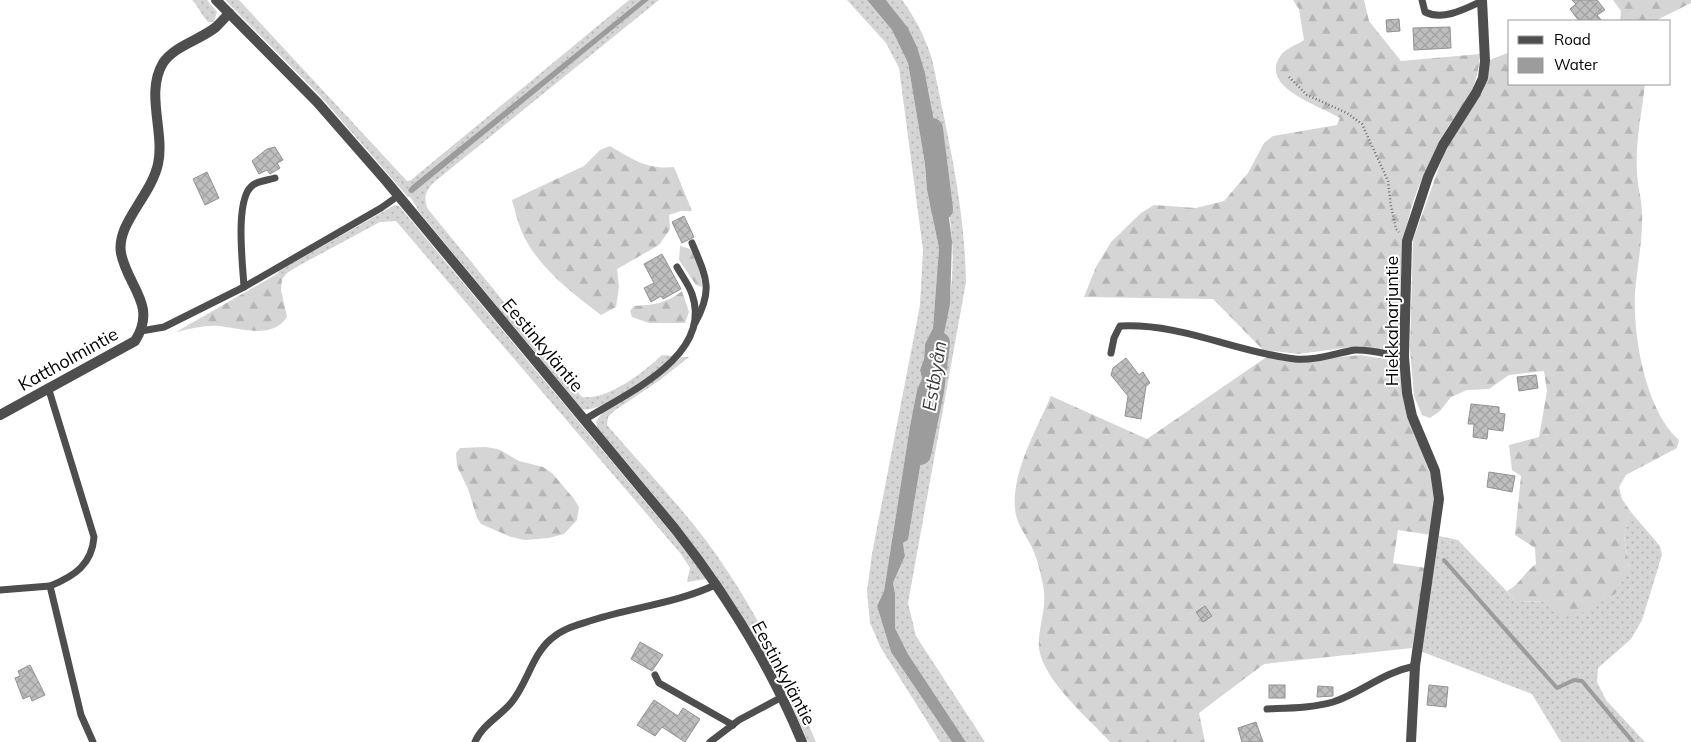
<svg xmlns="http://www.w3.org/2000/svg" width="1691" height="742" font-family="Mulish,sans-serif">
<defs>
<pattern id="grass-dots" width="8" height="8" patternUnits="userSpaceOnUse" patternTransform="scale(1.25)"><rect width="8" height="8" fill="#d5d5d5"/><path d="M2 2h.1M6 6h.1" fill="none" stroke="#b5b5b5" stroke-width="1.8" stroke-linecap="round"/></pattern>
<pattern id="forest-firs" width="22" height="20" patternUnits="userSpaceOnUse" patternTransform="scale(1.25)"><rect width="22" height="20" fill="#d5d5d5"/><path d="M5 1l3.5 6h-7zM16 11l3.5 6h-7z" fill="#b5b5b5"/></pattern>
<pattern id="building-cross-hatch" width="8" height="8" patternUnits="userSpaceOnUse" patternTransform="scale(1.25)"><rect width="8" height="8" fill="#bebebe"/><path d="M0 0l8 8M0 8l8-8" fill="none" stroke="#a2a2a2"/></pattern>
</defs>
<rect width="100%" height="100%" fill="#fff"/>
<g fill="url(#grass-dots)">
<path d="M192,0H207L217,12L214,22H208C201,15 199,7 192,0Z"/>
<path d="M225,0H239L407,181L411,180L629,0H641L411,186L408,190L414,192L649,0H659L433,183C425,192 424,197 427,208L582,397C607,401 644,372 662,355L674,356C660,369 600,415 582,409L420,213L411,198L407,196L322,98Z"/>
<polygon points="847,0 867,0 892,30 908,63 925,164 927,190 939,248 933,328 925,344 924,359 920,370 922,378 917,390 910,426 884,591 877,606 891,652 952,742 940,742 881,648 870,623 867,591 872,554 920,305 923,250 899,68 886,43"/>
<path d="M886,0H902C916,19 925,37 932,59C947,133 965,206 966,282L908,603L916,636L985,742H966L908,654L895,628V593L893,583L905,556L903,543L908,540L925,437L926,399L932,387C942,339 956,291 952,241C951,229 950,215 947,203C945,192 938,182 937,171C931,103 932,55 886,0Z"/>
<polygon points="395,205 399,206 683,547 706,579 687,582 690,568 681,554 396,221 380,222 300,265 287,273 282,279 277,274 280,270"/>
<path d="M681,357H689L660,380L614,411L608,417L607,425C648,473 694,519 728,572C763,625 791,684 816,742H808C758,621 683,527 598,429L596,422C609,397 659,380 681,357Z"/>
<polygon points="1630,511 1660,546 1662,555 1642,620 1631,639 1598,668 1597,682 1606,700 1645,742 1561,742 1532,694 1420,651 1439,536 1458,540 1517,602 1549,601 1629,568 1624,536"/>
</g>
<g fill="url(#forest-firs)">
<path d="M1293,0H1364L1369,21L1401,61L1480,54C1477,95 1464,100 1445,132C1434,151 1425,171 1417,191C1397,242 1401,298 1400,353L1359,346L1299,354L1263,350L1213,299L1084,297L1096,267L1111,242L1141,213L1154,205L1196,208L1224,201L1248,173L1264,143L1273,136L1337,125L1340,118C1321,106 1257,87 1281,55C1286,48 1297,45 1304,40L1299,9Z"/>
<polygon points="1613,0 1691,0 1691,3 1655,21 1620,21 1621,11"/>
<path d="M1510,52V84H1645C1642,112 1635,143 1637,171C1637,185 1642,199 1642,213C1643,240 1637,267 1635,293C1633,336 1645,410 1679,440L1677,448L1626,475L1619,487L1622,499L1630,511L1624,536L1629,568L1615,594L1579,615L1564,616L1549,601L1517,602L1507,591C1518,586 1525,572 1536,564L1535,548L1515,535L1521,476L1512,470L1509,445L1539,437L1547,391L1544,371L1509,375L1489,389L1467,390L1451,397L1440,411L1430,418L1422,415L1414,396L1410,349L1413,240L1446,148L1483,91L1490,60Z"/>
<path d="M610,146C632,159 647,170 674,167L692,211H681L669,215L670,229L659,245L617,269L619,287L616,307L601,315C572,293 535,265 521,230C517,220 515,210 512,200L584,166L600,150Z"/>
<path d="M680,246L690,249C697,261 701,273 702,287L696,285L679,260Z"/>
<path d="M277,274L282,279L281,290L287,317C272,340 241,328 219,326C205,325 190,329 176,332Z"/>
<path d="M682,291L689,312L685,323H649L632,317L630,311L634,306C654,305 667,303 682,291Z"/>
<path d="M1361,355L1401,362L1420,447L1431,476L1436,501L1431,535L1398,530L1393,563L1426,568L1412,648L1264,664L1199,713L1205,742H1110C1089,719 1044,681 1039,649C1037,629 1048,608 1043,585C1040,571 1037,555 1029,542C1024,532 1018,525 1016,515C1008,478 1037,429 1051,396L1147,439L1268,356L1298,361Z"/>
<polygon points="485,447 498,449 519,461 543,467 552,473 574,499 579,507 577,520 564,534 549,538 525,540 511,537 481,524 477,518 468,489 457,466 456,453 460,448"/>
</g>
<g fill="#9c9c9c">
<polygon points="641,0 649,0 414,192 410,193 408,190 411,186"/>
<polygon points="867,0 886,0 908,28 917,47 925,73 935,127 937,173 947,203 952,241 950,304 941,348 932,387 926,399 925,437 908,540 903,543 905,556 893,583 895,593 895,628 908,654 966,742 952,742 891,652 877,606 884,591 910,426 917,390 922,378 920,370 924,359 925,344 933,328 939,248 927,190 925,164 908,63 892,30"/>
</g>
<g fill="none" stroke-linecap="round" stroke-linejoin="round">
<polyline stroke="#9c9c9c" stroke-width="4" points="1444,560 1557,688 1574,680 1582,681 1633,742"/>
<g stroke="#9c9c9c" stroke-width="22">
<polyline points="932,129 942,209"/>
<polyline points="920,454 933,391 939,343"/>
</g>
</g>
<g fill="url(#building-cross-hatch)" stroke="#929292">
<polygon points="1572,0 1597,0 1605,10 1597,15 1602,21 1579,21 1570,9 1576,4"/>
<polygon points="1399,19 1400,31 1387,32 1386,20"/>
<polygon points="1450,27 1451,48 1414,50 1413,28"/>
<polygon points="275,147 283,160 277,163 280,168 270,174 267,170 259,174 252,161 267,149"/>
<polygon points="207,172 219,198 205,205 193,179"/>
<polygon points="684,216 694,237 682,243 672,222"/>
<polygon points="662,254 681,289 663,299 661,296 651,302 644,288 654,283 644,264"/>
<polygon points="1126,358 1139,375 1143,372 1150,383 1146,386 1141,419 1125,416 1128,396 1111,375 1113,368"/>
<polygon points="1536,375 1538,388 1519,391 1517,377"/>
<polygon points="1471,404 1499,407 1499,413 1505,414 1503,431 1488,429 1487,439 1473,437 1474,424 1468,424"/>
<polygon points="1489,472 1515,476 1512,492 1487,487"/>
<polygon points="1205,606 1212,616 1203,622 1196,612"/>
<polygon points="640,642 663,655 652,671 631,659"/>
<polygon points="30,665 45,695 32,701 30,696 23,699 15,678 20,676 18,671"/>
<rect x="1269" y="685" width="16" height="13"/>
<polygon points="1429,685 1448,687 1446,707 1427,705"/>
<polygon points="1318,686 1333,687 1333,696 1317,697"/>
<polygon points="654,700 678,716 683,708 700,719 685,742 662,727 655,736 637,725"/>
<polygon points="1256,722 1263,742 1242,742 1238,728"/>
</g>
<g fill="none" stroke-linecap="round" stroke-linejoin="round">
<polyline stroke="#707070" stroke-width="2.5" stroke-dasharray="1 2.5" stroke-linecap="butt" points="1289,77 1307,95 1347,113 1362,124 1388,181 1391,206 1396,229 1399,232"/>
<g stroke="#4e4e4e" stroke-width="7">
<path d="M1422,0L1425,12C1443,21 1465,9 1482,1"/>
<path d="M275,178C269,180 258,181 253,185C234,198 243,266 244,287L381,208L398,196"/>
<path d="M692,243C706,277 714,289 695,323"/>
<polyline points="141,331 164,327 244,287"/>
<path d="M1111,353L1114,338L1120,326C1182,323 1235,352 1295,359C1315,361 1336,353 1355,350C1370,349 1389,355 1404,357"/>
<path d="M48,387L94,537C92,564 75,576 50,586L81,715L93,742"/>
<path d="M584,420C625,394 714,356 692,294C689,285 682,276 677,267"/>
<polyline points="0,590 50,586"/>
<polyline points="655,675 659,683 733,725"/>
<path d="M1267,709C1289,708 1312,708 1333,702C1363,692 1381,673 1415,666"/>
<path d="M475,742C481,726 500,716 511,703C527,684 532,655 551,639C563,628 578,625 593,620C634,607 678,603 717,584"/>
<polyline points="710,742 739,720 782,697"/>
</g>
<g stroke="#4e4e4e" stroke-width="10">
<path d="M0,415L135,341C158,305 127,286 121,253C116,224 151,196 158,164C165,132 145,93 163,63C174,46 200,40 216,27C220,23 225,18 229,13"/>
<polyline points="1411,742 1415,666 1439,499 1435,471 1412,416 1407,393 1404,357 1407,241 1428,177 1443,145 1476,93 1483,78 1485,61 1482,0"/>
</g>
<path stroke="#4e4e4e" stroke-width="10" d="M216,0L317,102L387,182L675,529C726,594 770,665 802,742"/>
</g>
<g text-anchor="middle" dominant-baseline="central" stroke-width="4" stroke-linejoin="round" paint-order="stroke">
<g font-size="18" fill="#000" stroke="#fff">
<text transform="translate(1391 321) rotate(-90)">Hiekkaharjuntie</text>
<text transform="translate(543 345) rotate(50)">Eestinkyläntie</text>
<text transform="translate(68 359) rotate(-29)">Kattholmintie</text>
<text transform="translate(784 673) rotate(62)">Eestinkyläntie</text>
</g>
<g font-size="19" font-style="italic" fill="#3d3d3d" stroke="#fff">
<text transform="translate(934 376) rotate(-81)">Estbyån</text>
</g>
</g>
<rect x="1508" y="20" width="162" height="65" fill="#ffffff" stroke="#999999"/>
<rect x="1518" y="36" width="25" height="8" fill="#4e4e4e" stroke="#999999"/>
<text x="1554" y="45" font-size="15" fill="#000000">Road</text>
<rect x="1518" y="58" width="25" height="15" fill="#9c9c9c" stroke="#999999"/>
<text x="1554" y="70" font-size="15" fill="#000000">Water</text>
</svg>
